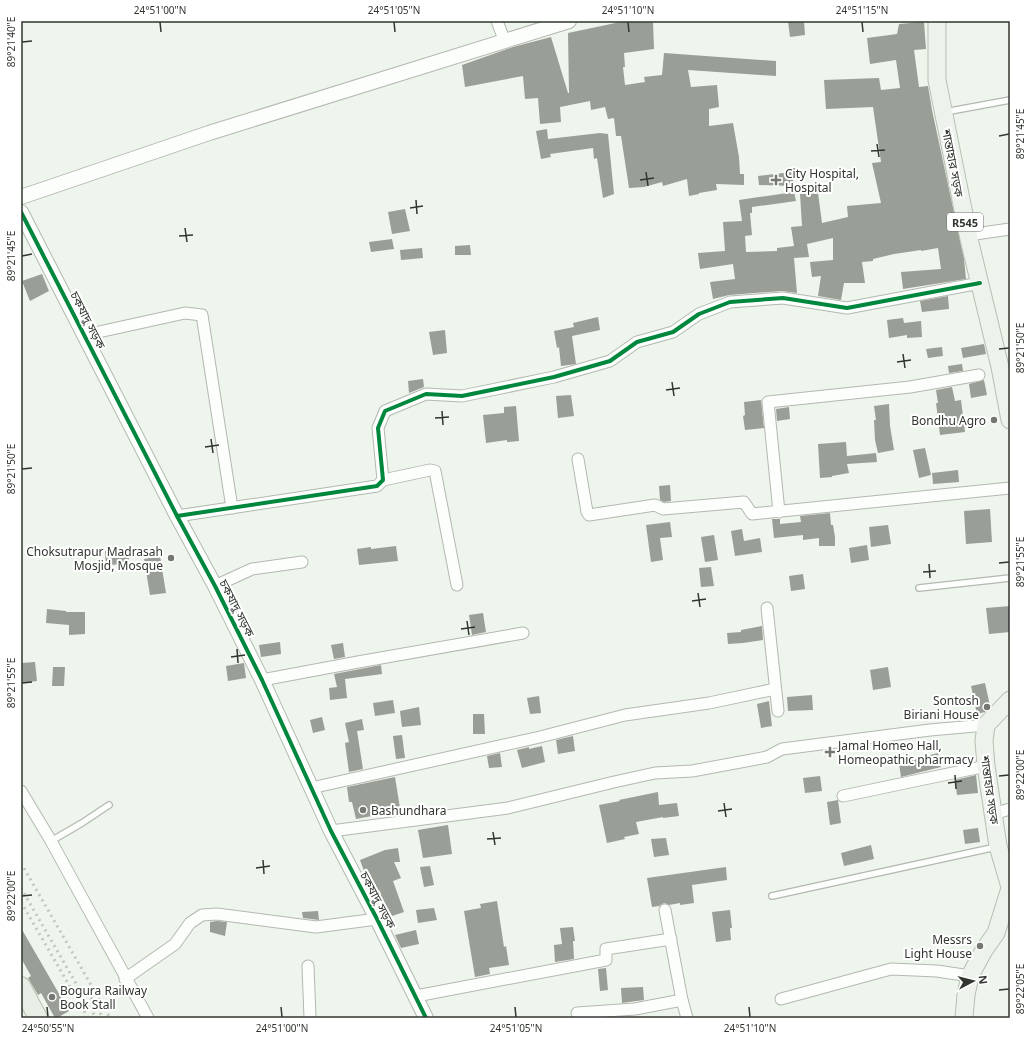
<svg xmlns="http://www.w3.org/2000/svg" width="1031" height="1039" font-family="'Noto Sans','Noto Sans Bengali',sans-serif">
<rect width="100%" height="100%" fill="#eef5ec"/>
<g fill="#999e97">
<polygon points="625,21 653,21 654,49 624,53 625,67 623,67 625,85 645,82 644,77 662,75 664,53 776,61 776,76 688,70 691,87 717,85 719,107 709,109 709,126 733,123 739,157 740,174 744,174 744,185 716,184 717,190 699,193 699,194 689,196 687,179 663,186 662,182 644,187 629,188 621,136 616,136 614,118 608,119 605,107 591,110 590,101 560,107 561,122 540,124 538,98 525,99 523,76 465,87 462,65 513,47 551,37 568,93 569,93 568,33"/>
<polygon points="788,21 804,21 805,35 790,37"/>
<polygon points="924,22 926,49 914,50 919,87 928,86 932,110 964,259 966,279 903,289 901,272 941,269 938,248 921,251 921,250 894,254 873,259 873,261 862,262 865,283 844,283 841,300 818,296 821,276 812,277 810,262 833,260 833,238 807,244 809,257 794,258 797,293 782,291 729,295 713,299 710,282 735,279 733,264 700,269 698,253 725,251 723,222 742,221 739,200 794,192 796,201 752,207 752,213 750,213 752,235 745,236 746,252 777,251 777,248 794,246 791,227 802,226 800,194 818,193 822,223 848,217 847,206 881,203 872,163 881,162 873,107 826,109 824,80 879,78 881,90 900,88 896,60 870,64 867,38 897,34 899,24"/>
<polygon points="547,129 548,139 600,133 608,134 614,194 603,198 597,158 594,159 593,148 550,154 551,157 541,159 536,131"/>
<polygon points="792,172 794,186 759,185 758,176"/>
<polygon points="405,209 410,231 392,234 388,212"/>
<polygon points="392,239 394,249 371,252 369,242"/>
<polygon points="470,245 471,255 455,255 455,246"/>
<polygon points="422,248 423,258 401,260 400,250"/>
<polygon points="42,274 49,291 30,301 22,281"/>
<polygon points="948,296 949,309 922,312 920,301"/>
<polygon points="598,317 600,330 572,336 576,364 561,366 559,347 557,348 554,331 574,327 573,323"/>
<polygon points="903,318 904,323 921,321 922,337 907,338 907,335 889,338 887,320"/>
<polygon points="445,330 447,353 433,355 429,332"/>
<polygon points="984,344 986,354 963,358 961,348"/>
<polygon points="942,347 943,356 928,358 926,349"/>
<polygon points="962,364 963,371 949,373 948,366"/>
<polygon points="423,379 424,387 409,393 408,381"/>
<polygon points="984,380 987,395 971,398 969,384"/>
<polygon points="952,387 955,401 961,400 965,432 940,435 936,403 938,403 936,390"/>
<polygon points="571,395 574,416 558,418 556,396"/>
<polygon points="761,400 764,428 745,430 743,416 745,415 744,402"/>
<polygon points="889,404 890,426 894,450 878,453 875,440 874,420 876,420 874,406"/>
<polygon points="516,406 519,441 507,442 507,440 486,443 483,415 504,413 504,407"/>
<polygon points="789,407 790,419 777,421 776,409"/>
<polygon points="846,442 847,456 876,453 877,462 847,464 849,473 832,476 832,477 820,478 818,444"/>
<polygon points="925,448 931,475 919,478 913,450"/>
<polygon points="958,470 959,482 933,484 932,473"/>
<polygon points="670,485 671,501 664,502 660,500 659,486"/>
<polygon points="990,509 992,542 966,544 964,511"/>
<polygon points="830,513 831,525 833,525 835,537 835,546 819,546 819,538 803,540 803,535 774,538 772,519 780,519 780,524 801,522 800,516"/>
<polygon points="670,522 672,537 660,538 663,560 651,562 646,525"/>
<polygon points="888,525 891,544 871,547 869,527"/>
<polygon points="742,529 744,541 760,538 762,552 735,556 731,531"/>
<polygon points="714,535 718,560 705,562 701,537"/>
<polygon points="867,545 869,560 851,563 849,548"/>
<polygon points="396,546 398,561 359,565 357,549 371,547 371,549"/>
<polygon points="129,550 129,564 106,565 105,551"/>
<polygon points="160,556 166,593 150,595 144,559"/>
<polygon points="711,567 714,586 701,587 699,568"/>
<polygon points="803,574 805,589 791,591 789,576"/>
<polygon points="1010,606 1010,632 989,634 986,608"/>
<polygon points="47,609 66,611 66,612 85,612 85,634 69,635 69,625 46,623"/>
<polygon points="483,613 486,632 472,635 469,615"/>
<polygon points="762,626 763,640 743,643 728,644 727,633 741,632 741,630"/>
<polygon points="280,642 281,654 261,657 259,645"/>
<polygon points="343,643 345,657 334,659 331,645"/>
<polygon points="35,662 37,681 21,683 21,663"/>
<polygon points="244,663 246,678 228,681 226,666"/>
<polygon points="381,665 382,674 345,679 347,698 330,700 329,688 337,687 334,674"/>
<polygon points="53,667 65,667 64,686 52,686"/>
<polygon points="888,667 891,687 873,690 870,670"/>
<polygon points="985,683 990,706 985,712 977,714 971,686"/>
<polygon points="812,695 813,710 788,711 787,697"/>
<polygon points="539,696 541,713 530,714 527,698"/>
<polygon points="393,700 395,713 375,716 373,703"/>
<polygon points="769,701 772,726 761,728 757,704"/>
<polygon points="419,707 421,725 402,727 400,711"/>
<polygon points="473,714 484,714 485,734 473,734"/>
<polygon points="322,717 325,730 313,733 310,720"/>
<polygon points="362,719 364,730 357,731 363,769 349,772 345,743 349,742 345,723"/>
<polygon points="402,735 405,758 396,759 393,736"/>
<polygon points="573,736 575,751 558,754 556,740"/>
<polygon points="542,746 545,762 522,768 517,750 529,747 529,749"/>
<polygon points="500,753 502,767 489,768 487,756"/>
<polygon points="938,753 941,767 901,777 899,763 922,758 922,757"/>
<polygon points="976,775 978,793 957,795 955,780"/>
<polygon points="820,776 822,791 805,793 803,778"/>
<polygon points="395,777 400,808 372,813 372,816 356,819 352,802 349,802 347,787"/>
<polygon points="658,792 659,805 677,803 679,816 663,818 663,817 636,822 639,834 624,837 625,839 607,843 599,805 620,801 619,800"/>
<polygon points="838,800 841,823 830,825 827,802"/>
<polygon points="448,825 452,854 423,858 418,830"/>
<polygon points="978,828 980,842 965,844 963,830"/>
<polygon points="666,838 669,855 654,857 651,839"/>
<polygon points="871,845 874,859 844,866 841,853"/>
<polygon points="398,848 400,862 394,862 401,878 393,881 404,912 386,918 375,889 372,890 369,885 360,860 385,850"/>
<polygon points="430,866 434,885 424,887 420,867"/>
<polygon points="726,867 727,880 692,885 694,903 680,905 680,903 669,905 664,903 659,906 652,907 647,878"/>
<polygon points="497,901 504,947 506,946 509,965 489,968 490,974 475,977 464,911 481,908 480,904"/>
<polygon points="434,908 437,920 418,923 416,910"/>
<polygon points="730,910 732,928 730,928 731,940 716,942 712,912"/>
<polygon points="318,911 319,920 303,918 302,912"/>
<polygon points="217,921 227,922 225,936 210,932 210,922"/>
<polygon points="573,927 575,941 573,941 574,959 555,962 554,945 562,944 560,928"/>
<polygon points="21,928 69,1011 57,1018 55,1018 41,993 38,995 28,978 31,976 21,958"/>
<polygon points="416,930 419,944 401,948 395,935"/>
<polygon points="606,968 608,990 600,991 598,969"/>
<polygon points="643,987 644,1000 622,1003 621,988"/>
</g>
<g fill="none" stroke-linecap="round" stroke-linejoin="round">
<defs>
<g id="service">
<polyline points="945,112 1010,100"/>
<polyline points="919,588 1010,578"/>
<polyline points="51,841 82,823 109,805"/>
<polyline points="772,896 996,847"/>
</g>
<g id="minor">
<polyline points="497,21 505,42"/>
<polyline points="968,235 1010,229"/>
<polyline points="85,335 185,313 202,315 232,508"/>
<polyline points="578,459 587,512 589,515 655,505 663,509 744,502 752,514 1010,488"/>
<polyline points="383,480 430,470 435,471 457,585"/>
<polyline points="779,512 768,402 910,387 979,375"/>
<polyline points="177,516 377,486 383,480 378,428 385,411 426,394 462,396 554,377 610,361 637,342 673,332 699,314 730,302 783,298 847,308 980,283"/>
<polyline points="215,586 252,569 302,562"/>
<polyline points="767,608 778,711"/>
<polyline points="262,680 358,662 523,633"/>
<polyline points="311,788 540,737 625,715 709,703 775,689"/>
<polyline points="21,791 51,841 148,1018"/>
<polyline points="843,796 986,766"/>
<polyline points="993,814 1010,809"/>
<polyline points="331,831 508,808 614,782 655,773 692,771 767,757 782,749 930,730 986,725"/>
<polyline points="665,910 682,1000 687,1018"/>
<polyline points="308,966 310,1018"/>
<polyline points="125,979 175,944 190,923 202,915 217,914 316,927 377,919"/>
<polyline points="416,996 606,960 606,949 671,939"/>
<polyline points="781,999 891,969 937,971 970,976"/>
<polyline points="577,1013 635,1009 682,1000"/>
</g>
<g id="tertiary">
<polyline points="21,197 209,133 569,21"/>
<polyline points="21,212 177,516 215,586 262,680 331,831 377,919 426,1018"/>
</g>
<g id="primary">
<polyline points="937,21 937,80 969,239 1000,367 1010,420"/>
<polyline points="1010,700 986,725 984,741 986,766 998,846 1010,887"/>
<polyline points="964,1018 966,995 970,976 984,950 996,933 1010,888"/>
</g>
<polyline id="trunk" points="21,986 38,1018"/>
</defs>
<use href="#service" stroke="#b3b8b1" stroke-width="8"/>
<use href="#minor" stroke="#b3b8b1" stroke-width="13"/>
<use href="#tertiary" stroke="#b3b8b1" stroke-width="16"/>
<use href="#primary" stroke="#b5bfb2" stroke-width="19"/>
<use href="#trunk" stroke="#b5bfb2" stroke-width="20"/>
<use href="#service" stroke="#fcfefc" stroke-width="5.5"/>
<use href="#minor" stroke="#fcfefc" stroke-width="11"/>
<use href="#tertiary" stroke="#fcfefc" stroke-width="14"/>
<use href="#primary" stroke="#eef2ec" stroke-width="17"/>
<use href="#trunk" stroke="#e8eee6" stroke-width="18"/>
<g stroke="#c4c6c3" stroke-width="3" stroke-dasharray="2 4" stroke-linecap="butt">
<polyline points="21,863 110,1018"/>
<polyline points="21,888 96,1018"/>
<polyline points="21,902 88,1018"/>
<polyline points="85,987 103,1018"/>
</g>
<defs>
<g id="cycleway">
<polyline points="21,212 177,516 215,586 262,680 331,831 377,919 426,1018"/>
<polyline points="177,516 377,486 383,480 378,428 385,411 426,394 462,396 554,377 610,361 637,342 673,332 699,314 730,302 783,298 847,308 980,283"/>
</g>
</defs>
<use href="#cycleway" stroke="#fff" stroke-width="6"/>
<use href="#cycleway" stroke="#00873e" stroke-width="4"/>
</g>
<path fill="none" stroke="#31362f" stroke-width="1.5" d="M160,22L161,32M394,22L395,32M628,22L629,32M862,22L863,32M22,42L32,41M999,136L1009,134M877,144L879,157M871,151L885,150M646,172L648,186M640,180L654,178M416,200L417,214M410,208L423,206M185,228L187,242M179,236L193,235M22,256L32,254M999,349L1009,348M903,354L905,368M897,362L911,360M672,382L674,396M666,390L680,388M442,411L443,425M435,418L449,417M211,439L213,453M205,447L219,445M22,469L32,468M999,563L1009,562M929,564L930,578M923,572L936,571M698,593L700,607M692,601L706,599M467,621L469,635M461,629L475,627M237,649L238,663M231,657L245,655M22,683L32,682M955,775L956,789M999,776L1009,775M948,783L962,781M724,803L726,817M718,811L732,809M493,832L495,845M487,839L501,838M263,860L264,874M256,868L270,866M22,896L32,895M999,990L1009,989M47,1007L48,1017M281,1007L282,1017M515,1007L516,1017M749,1007L750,1017"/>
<g fill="#737971" stroke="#fff" stroke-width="1.5">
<path d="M774 174h4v4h4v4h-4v4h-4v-4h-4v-4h4z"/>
<circle cx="994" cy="420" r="4"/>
<circle cx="171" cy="558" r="4"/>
<circle cx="987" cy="707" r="4"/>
<path d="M828 746h4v4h4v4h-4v4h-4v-4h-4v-4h4z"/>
<circle cx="363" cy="810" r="4"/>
<circle cx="980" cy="946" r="4"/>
<circle cx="52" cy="997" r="4"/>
</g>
<g text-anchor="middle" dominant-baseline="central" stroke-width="4" stroke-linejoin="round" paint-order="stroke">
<rect fill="#fff" stroke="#6f726d" stroke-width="1" x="947" y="213" width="36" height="18" rx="3"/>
<g font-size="11" font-weight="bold" fill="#31362f">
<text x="965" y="222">R545</text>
</g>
<g font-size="12" fill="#31362f" stroke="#fff">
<text transform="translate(953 163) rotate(79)">শান্তাহার সড়ক</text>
<text transform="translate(88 320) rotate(63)">চকযাদু সড়ক</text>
<text transform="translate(237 608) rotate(63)">চকযাদু সড়ক</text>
<text transform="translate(990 790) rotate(82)">শান্তাহার সড়ক</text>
<text transform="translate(378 900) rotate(62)">চকযাদু সড়ক</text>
</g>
<g font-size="12" fill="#31362f" stroke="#fff" text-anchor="start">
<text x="785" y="173">City Hospital,<tspan x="785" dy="14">Hospital</tspan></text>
<text x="986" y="420" text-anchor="end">Bondhu Agro</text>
<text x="163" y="551" text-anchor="end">Choksutrapur Madrasah<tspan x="163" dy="14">Mosjid, Mosque</tspan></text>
<text x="979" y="700" text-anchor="end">Sontosh<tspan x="979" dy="14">Biriani House</tspan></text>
<text x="838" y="745">Jamal Homeo Hall,<tspan x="838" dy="14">Homeopathic pharmacy</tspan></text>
<text x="371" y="810">Bashundhara</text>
<text x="972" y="939" text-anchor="end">Messrs<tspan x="972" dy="14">Light House</tspan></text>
<text x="60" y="990">Bogura Railway<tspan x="60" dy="14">Book Stall</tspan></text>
</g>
</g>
<rect width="1031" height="1039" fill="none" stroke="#ffffff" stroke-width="44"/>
<g transform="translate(973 981) rotate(83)" stroke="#ffffff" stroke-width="3" paint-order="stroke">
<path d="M0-3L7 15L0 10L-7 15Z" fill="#31362f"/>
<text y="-6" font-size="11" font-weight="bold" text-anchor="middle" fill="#31362f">N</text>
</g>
<rect x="22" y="22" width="987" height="995" fill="none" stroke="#31362f" stroke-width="1.5"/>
<g font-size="10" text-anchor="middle" fill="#31362f">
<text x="160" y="14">24°51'00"N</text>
<text x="394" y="14">24°51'05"N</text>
<text x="628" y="14">24°51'10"N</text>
<text x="862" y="14">24°51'15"N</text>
<text transform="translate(11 42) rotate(-90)" y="4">89°21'40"E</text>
<text transform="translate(1020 134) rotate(-90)" y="4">89°21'45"E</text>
<text transform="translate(11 256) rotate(-90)" y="4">89°21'45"E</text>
<text transform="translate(1020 348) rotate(-90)" y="4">89°21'50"E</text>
<text transform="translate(11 469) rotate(-90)" y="4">89°21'50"E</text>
<text transform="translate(1020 562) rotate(-90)" y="4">89°21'55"E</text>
<text transform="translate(11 683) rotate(-90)" y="4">89°21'55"E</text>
<text transform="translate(1020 775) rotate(-90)" y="4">89°22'00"E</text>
<text transform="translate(11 896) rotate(-90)" y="4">89°22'00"E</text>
<text transform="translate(1020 989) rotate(-90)" y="4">89°22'05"E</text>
<text x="48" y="1032">24°50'55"N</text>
<text x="282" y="1032">24°51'00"N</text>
<text x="516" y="1032">24°51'05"N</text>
<text x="750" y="1032">24°51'10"N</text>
</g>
</svg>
